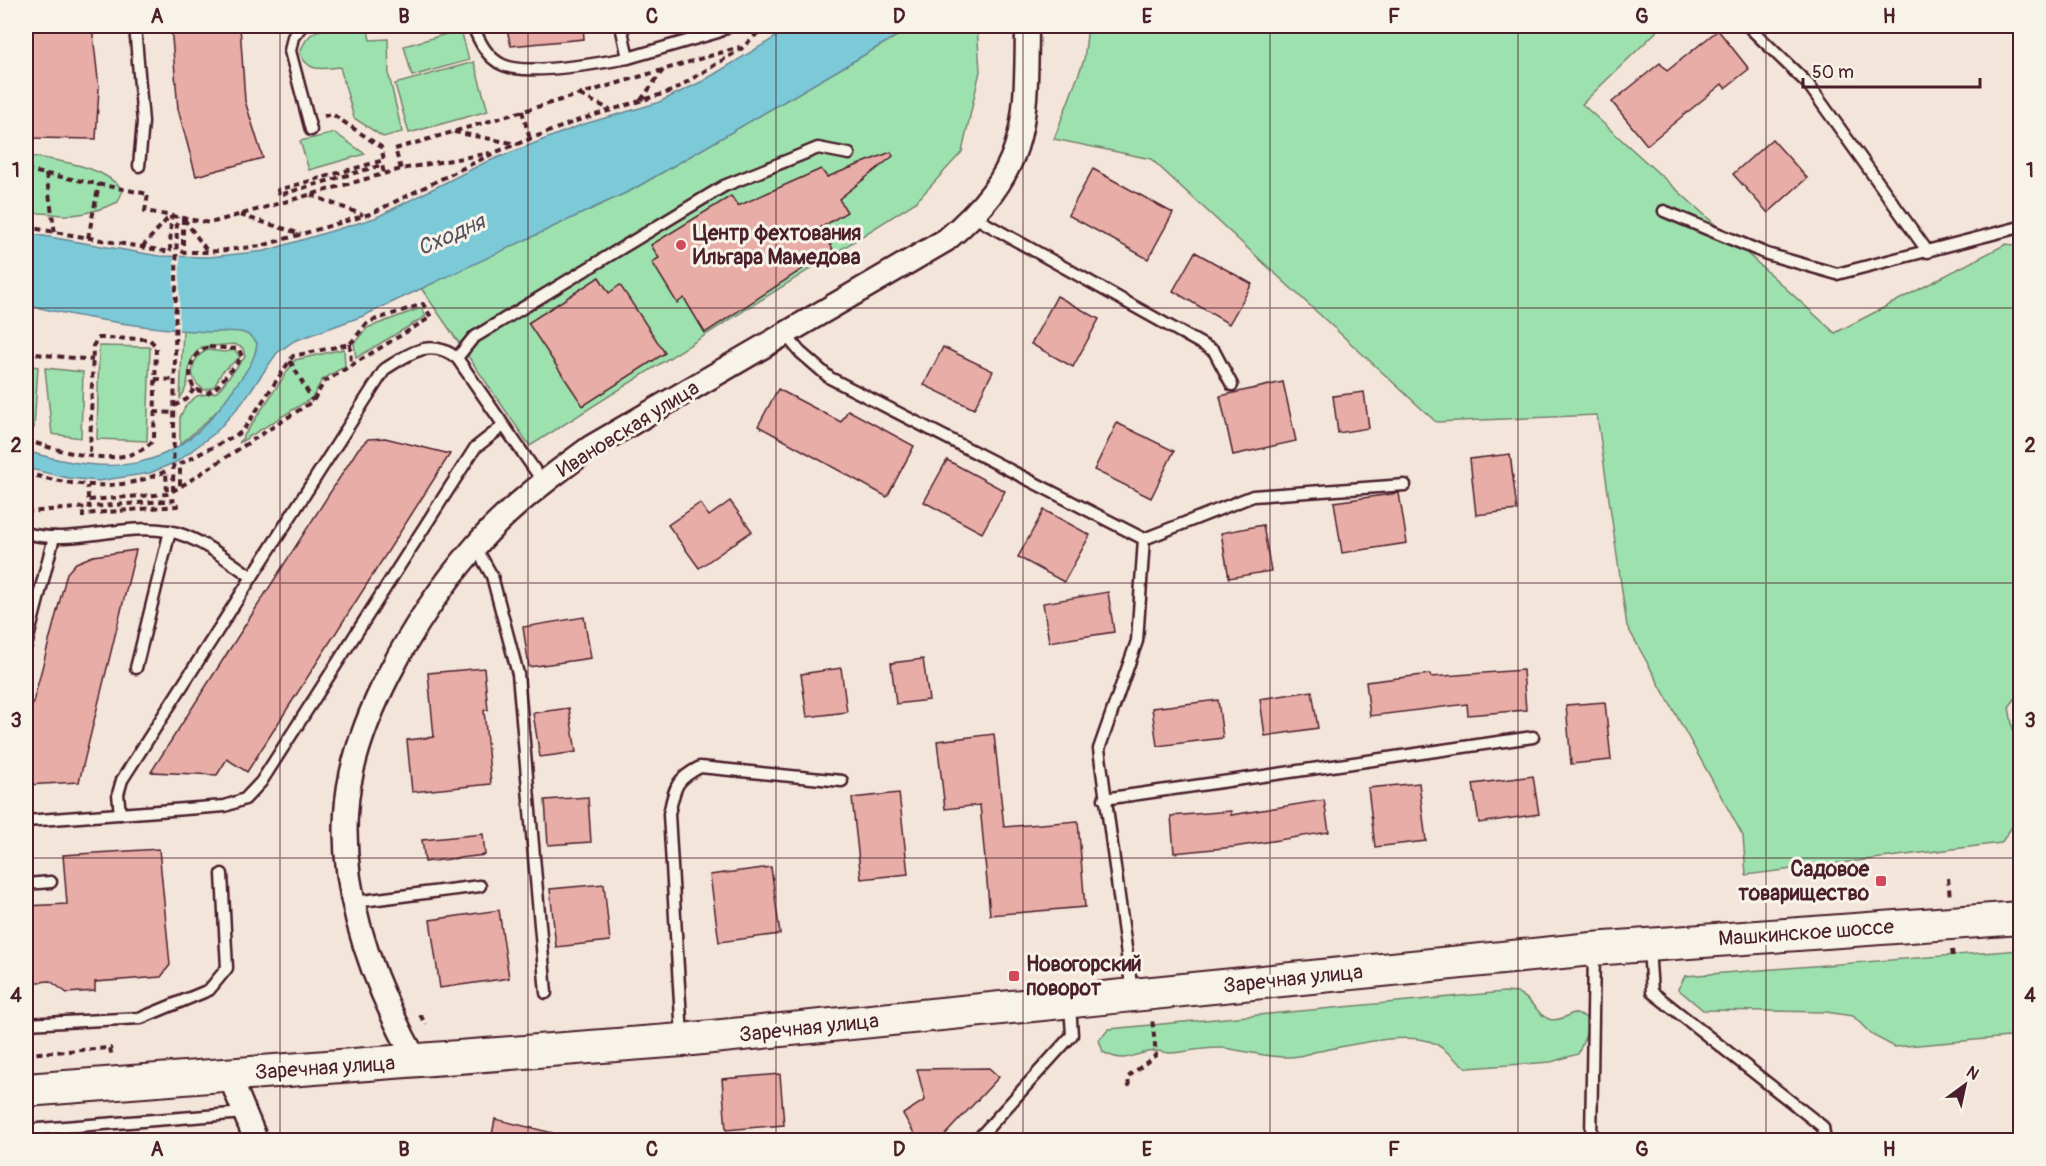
<svg xmlns="http://www.w3.org/2000/svg" width="2046" height="1166" font-family="Pangolin,sans-serif">
<rect width="100%" height="100%" fill="#f4e5db"/>
<filter id="ink" filterUnits="userSpaceOnUse"><feTurbulence type="fractalNoise" baseFrequency=".0167" numOctaves="2"/><feDisplacementMap in="SourceGraphic" scale="12" xChannelSelector="R" yChannelSelector="G"/><feConvolveMatrix kernelMatrix="1 2 1 2 8 2 1 2 1" color-interpolation-filters="sRGB"/></filter>
<g filter="url(#ink)">
<g fill="#9de2ae" stroke="#74806c" stroke-width="1.5">
<path d="M348,26H367L370,40L388,39L389,76L402,132L383,137L354,118L340,67C322,69 308,73 300,53C308,27 324,28 348,26Z"/>
<polygon points="922,26 977,26 980,71 962,152 916,202 530,446 421,288 632,190 895,37"/>
<polygon points="1088,26 1662,26 1582,104 1835,333 2006,244 2020,246 2020,692 2009,707 2015,741 2020,748 2020,815 2001,843 1746,875 1743,836 1627,626 1597,415 1436,422 1151,159 1054,139 1084,60"/>
<polygon points="461,30 469,60 412,76 404,46"/>
<polygon points="474,62 488,111 409,133 395,84"/>
<polygon points="335,133 365,154 309,170 300,141"/>
<path d="M26,155C59,162 99,163 123,190L118,202C102,209 81,216 63,215C50,214 39,211 26,214Z"/>
<polygon points="421,308 426,316 356,358 354,343 367,328"/>
<path d="M183,330L241,331L247,333L257,342C255,378 207,423 180,444V417L186,405L197,396L217,392L245,357L243,348L234,344L202,347C182,361 194,382 180,398Z"/>
<polygon points="99,346 150,347 147,441 97,439"/>
<polygon points="344,349 345,366 322,380 312,398 239,443 295,360"/>
<path d="M208,350L224,352L235,350L240,357L222,372L214,387L205,390C186,380 190,357 208,350Z"/>
<polygon points="26,365 38,367 34,428 26,424"/>
<polygon points="45,368 83,372 81,438 52,434"/>
<polygon points="2020,950 2020,1036 1895,1047 1872,1035 1853,1016 1826,1012 1703,1010 1678,989 1685,976"/>
<path d="M1504,992C1508,993 1515,992 1518,993C1541,1004 1540,1033 1573,1013L1586,1017L1588,1030L1578,1054L1551,1062L1468,1068C1455,1062 1447,1049 1434,1043C1406,1030 1345,1047 1314,1052C1283,1064 1253,1051 1222,1048C1204,1047 1188,1052 1171,1053C1166,1053 1161,1051 1157,1051C1134,1051 1129,1066 1103,1052L1099,1040L1109,1029Z"/>
</g>
<path fill="#7bcad8" stroke="#678693" stroke-width="1.5" d="M794,26H922L895,37L632,190L363,316L294,341L277,353L242,403L215,433L178,461L150,473L98,481L68,478L26,468V451C110,476 175,475 229,395C240,379 256,362 257,343C244,326 229,333 210,332C147,329 87,319 26,305V233L159,256L209,257L265,251L375,218L484,163L581,125L657,103L703,81Z"/>
<polygon fill="#f4e5db" points="174,253 180,253 179,333 173,333"/>
<g fill="#e7ada6" stroke="#4a1f2b" stroke-width="1.5">
<polygon points="26,26 92,26 99,88 96,139 31,138 30,50 26,51"/>
<polygon points="171,26 240,26 245,101 263,158 196,176 178,109"/>
<polygon points="506,26 583,26 584,39 511,46"/>
<polygon points="1718,30 1749,69 1725,88 1722,84 1647,145 1612,102 1660,63 1667,71"/>
<polygon points="1772,139 1807,178 1768,213 1733,174"/>
<polygon points="891,152 893,156 839,199 847,212 820,228 833,249 705,333 684,298 677,303 652,262 659,258 651,245 731,196 738,206 821,169 827,177"/>
<polygon points="1093,169 1173,213 1148,259 1068,215"/>
<polygon points="1195,252 1252,284 1229,324 1173,291"/>
<polygon points="599,277 609,293 620,285 665,353 583,406 528,323"/>
<polygon points="1057,296 1099,319 1073,367 1031,344"/>
<polygon points="943,347 993,371 974,409 924,385"/>
<polygon points="1283,382 1296,441 1233,455 1220,396"/>
<polygon points="778,389 841,422 848,410 914,446 887,497 758,426"/>
<polygon points="1364,392 1369,428 1338,433 1333,396"/>
<polygon points="1117,423 1174,451 1151,498 1094,470"/>
<polygon points="385,438 450,454 247,772 227,759 217,775 151,772 358,449 368,439"/>
<polygon points="1510,454 1517,510 1476,515 1470,459"/>
<polygon points="947,460 1005,491 982,533 924,502"/>
<polygon points="1399,493 1407,543 1342,553 1334,502"/>
<polygon points="730,501 752,531 699,568 668,525 700,503 709,516"/>
<polygon points="1044,510 1090,535 1064,582 1018,557"/>
<polygon points="1263,525 1271,571 1229,578 1221,533"/>
<polygon points="136,550 79,782 26,785 26,729 67,573 76,563 93,556"/>
<polygon points="1108,592 1114,632 1049,642 1043,603"/>
<polygon points="584,617 591,658 529,667 523,627"/>
<polygon points="923,659 929,700 896,704 891,663"/>
<polygon points="484,668 488,710 484,710 491,784 412,792 407,740 434,737 428,673"/>
<polygon points="841,668 847,712 807,717 801,674"/>
<polygon points="1523,670 1526,710 1468,715 1467,704 1370,716 1366,682 1430,674 1431,677"/>
<polygon points="1312,691 1318,728 1265,736 1260,699"/>
<polygon points="1218,700 1223,738 1157,746 1152,708"/>
<polygon points="1605,702 1611,760 1571,764 1566,705"/>
<polygon points="569,708 576,752 540,757 533,713"/>
<polygon points="994,734 1004,827 1078,821 1085,907 990,915 980,805 945,809 937,741"/>
<polygon points="1533,776 1539,814 1479,823 1473,784"/>
<polygon points="1419,783 1426,841 1375,847 1368,788"/>
<polygon points="899,793 908,874 861,879 852,798"/>
<polygon points="588,797 591,842 548,845 545,800"/>
<polygon points="1324,800 1329,832 1234,847 1174,853 1171,816 1231,811 1231,815"/>
<polygon points="483,834 485,855 425,862 422,840"/>
<polygon points="159,849 170,965 161,977 95,982 95,991 67,993 50,981 26,983 26,906 67,904 63,855"/>
<polygon points="771,867 780,934 719,942 710,875"/>
<polygon points="604,884 610,941 556,947 550,889"/>
<polygon points="499,910 509,978 440,988 430,920"/>
<polygon points="989,1068 999,1077 940,1140 918,1140 903,1114 925,1100 917,1069"/>
<polygon points="780,1074 784,1125 726,1130 722,1079"/>
<polygon points="495,1119 553,1133 552,1140 491,1140"/>
</g>
<g fill="none" stroke-linecap="round" stroke-linejoin="round">
<defs>
<g id="service">
<polyline points="135,26 143,122 139,166"/>
<polyline points="302,26 293,37 290,51 311,130"/>
<path d="M473,26C479,41 487,58 503,65C527,76 601,63 628,58L621,26"/>
<polyline points="1748,26 1808,84 1928,252"/>
<polyline points="628,58 718,32 728,26"/>
<polyline points="1664,211 1767,254 1837,274 2020,227"/>
<polyline points="974,217 1214,351 1232,385"/>
<polyline points="785,334 800,352 830,378 1144,539"/>
<polyline points="457,358 473,338 724,186 818,148 849,154"/>
<path d="M26,533C71,546 121,523 168,531C198,536 227,560 252,577"/>
<polyline points="475,546 492,576 518,674 546,993"/>
<polyline points="26,646 54,537"/>
<polyline points="136,668 170,531"/>
<polyline points="1104,799 1533,737"/>
<path d="M120,814L118,794L122,780L385,369C409,354 430,337 457,358L543,482"/>
<polyline points="26,821 225,806 245,799 261,782 475,448 503,426"/>
<polyline points="26,884 51,882"/>
<polyline points="354,902 480,886"/>
<polyline points="1649,948 1652,992 1823,1127 1825,1140"/>
<polyline points="1132,992 1099,749 1137,641 1144,539 1253,496 1405,485"/>
<polyline points="26,1024 141,1018 209,990 227,968 222,874"/>
<path d="M682,1037L669,814C675,787 675,780 700,767L842,781"/>
<polyline points="26,1130 245,1113"/>
<polyline points="977,1140 1072,1035 1070,1005"/>
<polyline points="1591,1140 1594,952"/>
</g>
<g id="minor">
<path d="M416,1061C375,987 341,900 346,814C350,725 416,615 474,548C507,509 550,477 591,447L946,240C1028,171 1026,126 1027,26"/>
<polyline points="229,1075 256,1140"/>
</g>
<polyline id="secondary" points="26,1090 682,1040 1592,949 2020,918"/>
</defs>
<use href="#service" stroke="#4a1f2b" stroke-width="15"/>
<use href="#minor" stroke="#4a1f2b" stroke-width="27"/>
<use href="#secondary" stroke="#4a1f2b" stroke-width="36"/>
<g stroke="#4a1f2b" stroke-width="4" stroke-dasharray="6 4.5" stroke-linecap="butt">
<polyline points="580,95 611,110"/>
<polyline points="641,100 663,70"/>
<polyline points="522,111 530,139"/>
<polyline points="324,116 332,114 381,147 384,160 278,190 279,195 382,165 384,173"/>
<polyline points="454,132 517,144"/>
<polyline points="401,169 395,149 740,47"/>
<polyline points="26,170 148,194 145,211 210,223 401,169 490,153"/>
<polyline points="46,174 55,233"/>
<polyline points="311,195 363,215"/>
<polyline points="240,215 301,234"/>
<polyline points="183,218 183,252 208,252 261,246 370,214 496,152 579,120 672,91 741,49 765,26"/>
<polyline points="184,219 208,252"/>
<polyline points="26,227 170,252 171,216"/>
<polyline points="88,238 99,184"/>
<polyline points="142,247 170,216"/>
<polyline points="350,344 351,366"/>
<path d="M209,347L239,349L242,357L215,389L207,393L194,389C186,372 190,353 209,347Z"/>
<polyline points="26,353 93,360"/>
<polyline points="290,361 313,401"/>
<polyline points="155,379 175,380"/>
<polyline points="174,406 187,399 194,389"/>
<polyline points="154,412 174,413"/>
<path d="M26,440C59,451 129,473 154,439L156,346L149,339L98,338L93,346L90,456"/>
<path d="M26,473C73,486 119,493 166,471L167,494"/>
<polyline points="173,491 177,217"/>
<polyline points="89,500 167,494 180,487 313,401 324,382 431,317 423,304 368,322 350,344 293,356 242,432 180,464 180,487"/>
<polyline points="26,512 89,507"/>
<polyline points="83,518 83,514 177,506 176,500 89,507 87,486"/>
<polyline points="1948,878 1950,898"/>
<polyline points="1952,950 1953,957"/>
<polyline points="420,1015 426,1024"/>
<polyline points="26,1054 110,1048 112,1057"/>
<polyline points="1129,1087 1128,1077 1156,1055 1152,1018"/>
</g>
<use href="#service" stroke="#f7f3e8" stroke-width="10"/>
<use href="#minor" stroke="#f7f3e8" stroke-width="22"/>
<use href="#secondary" stroke="#f7f3e8" stroke-width="32"/>
</g>
</g>
<path fill="none" stroke="#4a1f2b" stroke-width="1.5" stroke-opacity="0.55" d="M280,26V1140M528,26V1140M776,26V1140M1023,26V1140M1270,26V1140M1518,26V1140M1766,26V1140M26,308H2020M26,583H2020M26,858H2020"/>
<g fill="#d1495b" stroke="#f7f3e8" stroke-width="2">
<circle cx="681" cy="245" r="6"/>
<rect x="1875" y="875" width="12" height="12" rx="3"/>
<rect x="1008" y="970" width="12" height="12" rx="3"/>
</g>
<g text-anchor="middle" dominant-baseline="central" stroke-width="6" stroke-linejoin="round" paint-order="stroke">
<g font-size="21" font-weight="bold" fill="#4a1f2b" stroke="#f7f3e8" text-anchor="start">
<text x="693" y="233">Центр фехтования<tspan x="693" dy="24">Ильгара Мамедова</tspan></text>
<text x="1869" y="869" text-anchor="end">Садовое<tspan x="1869" dy="24">товарищество</tspan></text>
<text x="1026" y="964">Новогорский<tspan x="1026" dy="24">поворот</tspan></text>
</g>
<g font-size="21" fill="#4a1f2b" stroke="#f7f3e8">
<text transform="translate(628 429) rotate(-32)">Ивановская улица</text>
<text transform="translate(1806 933) rotate(-4)">Машкинское шоссе</text>
<text transform="translate(1293 979) rotate(-6)">Заречная улица</text>
<text transform="translate(809 1028) rotate(-6)">Заречная улица</text>
<text transform="translate(325 1068) rotate(-4)">Заречная улица</text>
</g>
<g font-size="22" font-style="italic" fill="#59525f" stroke="#f7f3e8">
<text transform="translate(451 235) rotate(-24)">Сходня</text>
</g>
</g>
<rect width="2046" height="1166" fill="none" stroke="#f7f3e8" stroke-width="66"/>
<g transform="translate(1965 1085) rotate(33)" stroke="#f7f3e8" stroke-width="4.5" paint-order="stroke">
<path d="M0-4.5L10 22L0 15L-10 22Z" fill="#4a1f2b"/>
<text y="-9" font-size="16" font-weight="bold" text-anchor="middle" fill="#4a1f2b">N</text>
</g>
<path d="M1803 78v9h177v-9" fill="none" stroke="#4a1f2b" stroke-width="3"/>
<text x="1812" y="78" font-size="18" fill="#4a1f2b" stroke="#f7f3e8" stroke-width="4.5" paint-order="stroke">50 m</text>
<rect x="33" y="33" width="1980" height="1100" fill="none" stroke="#4a1f2b" stroke-width="2"/>
<g font-size="20" text-anchor="middle" font-weight="bold" fill="#4a1f2b">
<text x="157" y="23">A</text>
<text x="404" y="23">B</text>
<text x="652" y="23">C</text>
<text x="899" y="23">D</text>
<text x="1147" y="23">E</text>
<text x="1394" y="23">F</text>
<text x="1642" y="23">G</text>
<text x="1889" y="23">H</text>
<text x="16" y="177">1</text>
<text x="2030" y="177">1</text>
<text x="16" y="452">2</text>
<text x="2030" y="452">2</text>
<text x="16" y="727">3</text>
<text x="2030" y="727">3</text>
<text x="16" y="1002">4</text>
<text x="2030" y="1002">4</text>
<text x="157" y="1156">A</text>
<text x="404" y="1156">B</text>
<text x="652" y="1156">C</text>
<text x="899" y="1156">D</text>
<text x="1147" y="1156">E</text>
<text x="1394" y="1156">F</text>
<text x="1642" y="1156">G</text>
<text x="1889" y="1156">H</text>
</g>
</svg>
